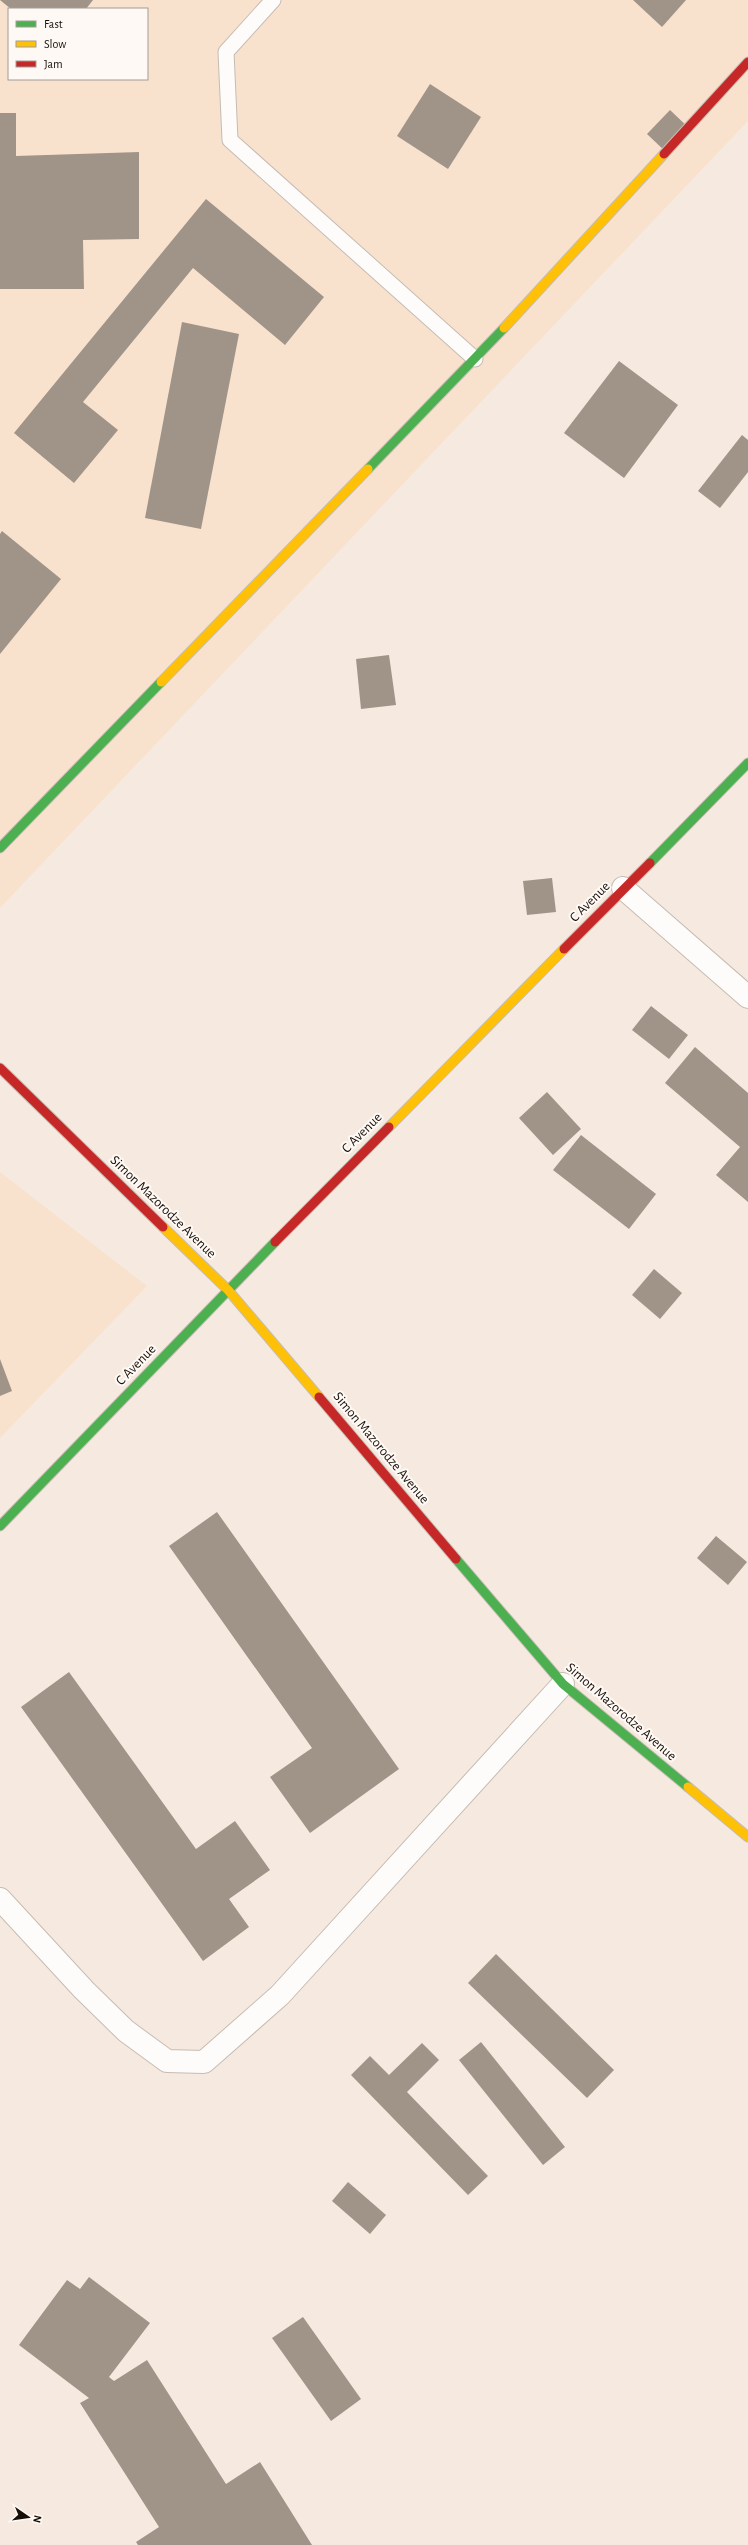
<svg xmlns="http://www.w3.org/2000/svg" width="748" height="2545" font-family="'Alegreya Sans',sans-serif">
<rect width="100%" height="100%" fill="#f6eae0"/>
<g fill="#f8e2ce" fill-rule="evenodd">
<path d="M0,0H748V121L0,908ZM9,9H147V79H9Z"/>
<polygon points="0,1172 147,1286 0,1438"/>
</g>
<g fill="#a09489">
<polygon points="0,0 93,0 86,9 11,9"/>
<polygon points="633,0 686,0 662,27"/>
<polygon points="430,84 481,117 448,169 397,136"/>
<polygon points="670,110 690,129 667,153 647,134"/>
<polygon points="0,113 16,113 16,156 139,152 139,239 83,240 84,289 0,289"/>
<polygon points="206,199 324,297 285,345 193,268 83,402 118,430 74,483 14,433"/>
<polygon points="182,322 239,334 201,529 145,518"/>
<polygon points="619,361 678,405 624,478 564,433"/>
<polygon points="742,435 748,440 748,472 720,508 698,491"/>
<polygon points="2,531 61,579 0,654 0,534"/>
<polygon points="389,655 396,705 361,709 356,659"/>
<polygon points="552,878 556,912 527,915 523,881"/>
<polygon points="651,1006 688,1035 669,1059 632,1030"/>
<polygon points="695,1047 748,1093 748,1202 716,1175 740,1147 665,1083"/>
<polygon points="547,1092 581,1129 553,1155 519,1118"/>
<polygon points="581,1135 656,1194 629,1229 553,1170"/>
<polygon points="654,1269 682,1293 660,1319 632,1295"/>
<polygon points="0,1359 12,1391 0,1396"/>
<polygon points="217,1512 399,1769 310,1833 270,1777 312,1748 169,1546"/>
<polygon points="716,1536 747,1562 728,1585 697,1558"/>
<polygon points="69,1672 196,1849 235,1821 270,1870 229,1899 249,1927 203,1961 21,1707"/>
<polygon points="496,1954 614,2070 587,2098 468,1983"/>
<polygon points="481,2042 565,2147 543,2165 459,2060"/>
<polygon points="422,2043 439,2060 407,2092 488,2176 468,2195 351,2075 370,2056 389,2075"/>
<polygon points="348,2182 386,2215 370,2234 332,2201"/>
<polygon points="89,2277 150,2323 109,2377 114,2381 147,2360 226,2484 260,2462 312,2545 138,2545 136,2542 159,2527 80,2403 89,2398 19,2345 67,2280 80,2289"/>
<polygon points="303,2317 361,2399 331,2421 272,2338"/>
</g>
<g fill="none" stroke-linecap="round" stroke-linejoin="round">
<defs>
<polyline id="lane" points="273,0 226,52 230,140 475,359"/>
<g id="street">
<polyline points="623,888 748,997"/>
<polyline points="0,1899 84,1990 126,2031 167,2061 204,2062 280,1995 563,1684"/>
</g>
<g id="fast">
<polyline points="368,469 504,328"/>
<polyline points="0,848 161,682"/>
<polyline points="650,863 748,763"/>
<polyline points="0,1526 275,1242"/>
<polyline points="456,1559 563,1684 688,1787"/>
</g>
<g id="slow">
<polyline points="504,328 664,154"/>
<polyline points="161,682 368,469"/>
<polyline points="389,1127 564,949"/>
<polyline points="163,1227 228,1290 319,1397"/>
<polyline points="688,1787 748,1837"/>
</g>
<g id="jam">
<polyline points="664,154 748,62"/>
<polyline points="564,949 650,863"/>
<polyline points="0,1068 163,1227"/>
<polyline points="275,1242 389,1127"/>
<polyline points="319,1397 456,1559"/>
</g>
</defs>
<use href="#lane" stroke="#c6bcb3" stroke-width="17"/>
<use href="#street" stroke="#c6bcb3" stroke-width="24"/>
<use href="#fast" stroke="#c6bcb3" stroke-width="11"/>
<use href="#slow" stroke="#c6bcb3" stroke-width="11"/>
<use href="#jam" stroke="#c6bcb3" stroke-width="11"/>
<use href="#lane" stroke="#fefcfa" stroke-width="15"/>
<use href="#street" stroke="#fefcfa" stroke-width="22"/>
<use href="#fast" stroke="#4caf50" stroke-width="9"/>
<use href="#slow" stroke="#ffc107" stroke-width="9"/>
<use href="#jam" stroke="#c62828" stroke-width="9"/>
</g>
<g text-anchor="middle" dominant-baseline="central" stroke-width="4" stroke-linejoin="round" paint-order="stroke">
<g font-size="14" fill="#160e07" stroke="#fff9f5">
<text transform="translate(590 902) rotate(-45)">C Avenue</text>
<text transform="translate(362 1133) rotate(-45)">C Avenue</text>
<text transform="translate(163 1207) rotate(44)">Simon Mazorodze Avenue</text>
<text transform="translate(136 1365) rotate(-46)">C Avenue</text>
<text transform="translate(381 1448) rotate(50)">Simon Mazorodze Avenue</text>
<text transform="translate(621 1712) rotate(41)">Simon Mazorodze Avenue</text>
</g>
</g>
<rect x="8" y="8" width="140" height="72" fill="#fff9f5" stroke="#a29b96"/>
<rect x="16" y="21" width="20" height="6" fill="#4caf50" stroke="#a29b96"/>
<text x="44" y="28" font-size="12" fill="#160e07">Fast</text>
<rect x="16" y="41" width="20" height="6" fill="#ffc107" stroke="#a29b96"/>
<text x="44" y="48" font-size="12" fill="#160e07">Slow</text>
<rect x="16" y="61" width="20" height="6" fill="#c62828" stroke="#a29b96"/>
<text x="44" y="68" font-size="12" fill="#160e07">Jam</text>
<g transform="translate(28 2517) rotate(103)" stroke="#fff9f5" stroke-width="3" paint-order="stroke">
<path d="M0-3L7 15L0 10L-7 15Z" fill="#160e07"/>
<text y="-6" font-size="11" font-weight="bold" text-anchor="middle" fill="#160e07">N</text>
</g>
</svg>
